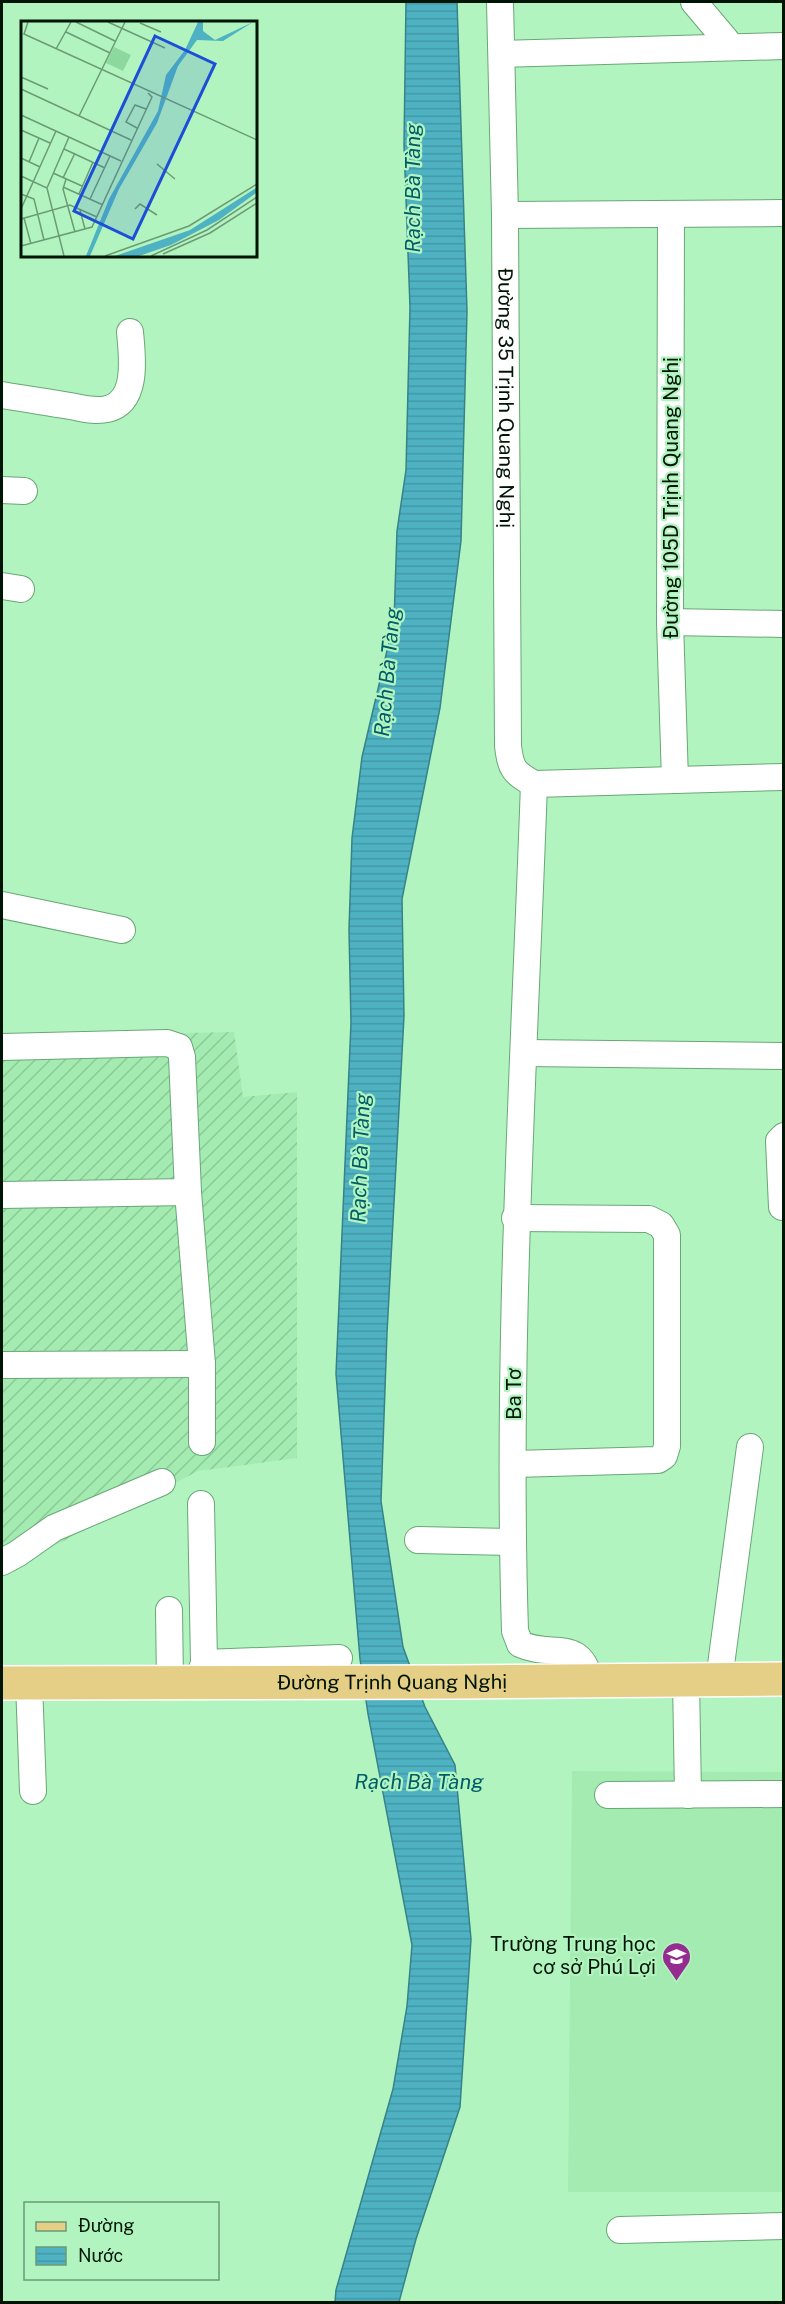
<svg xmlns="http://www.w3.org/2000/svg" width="785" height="2304" font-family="'Public Sans',sans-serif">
<defs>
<pattern id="industrial-furrows" width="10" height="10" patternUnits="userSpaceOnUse" patternTransform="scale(1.5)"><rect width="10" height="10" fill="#a3ebb1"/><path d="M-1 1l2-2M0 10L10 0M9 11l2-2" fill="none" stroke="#8bc997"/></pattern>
<pattern id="water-rules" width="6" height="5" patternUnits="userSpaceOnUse" patternTransform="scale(1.5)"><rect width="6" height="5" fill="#4eb2c3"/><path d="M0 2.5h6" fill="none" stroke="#4298a6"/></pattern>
</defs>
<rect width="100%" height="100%" fill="#b2f4bf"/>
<polygon fill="#a3ebb1" points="572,1771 783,1772 783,2192 568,2192"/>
<polygon fill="url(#industrial-furrows)" points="234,1032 243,1097 297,1092 297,1458 198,1471 2,1573 2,1037"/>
<polygon fill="url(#water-rules)" stroke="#37838a" stroke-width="1.5" points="406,2 457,2 467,311 461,541 440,708 402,899 404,1016 387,1333 381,1501 403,1647 425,1707 455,1765 471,1939 460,2107 416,2239 399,2302 335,2302 336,2290 393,2089 407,2006 412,1945 368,1714 360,1659 336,1374 351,1023 349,930 352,838 362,757 394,621 397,531 406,470 410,307 404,145"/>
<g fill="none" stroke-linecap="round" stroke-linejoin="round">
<defs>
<g id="minor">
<path id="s1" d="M500,2L505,215L508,746C511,769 513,772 534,784"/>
<polyline points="694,2 731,46"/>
<polyline points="502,54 784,46"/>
<polyline points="505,215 784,213"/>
<polyline points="671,215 670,622 675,780"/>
<path d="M2,395C24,399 47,402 70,406C82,408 95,412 107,409C139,402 132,355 130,332"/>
<polyline points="2,490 24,491"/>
<polyline points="2,586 21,589"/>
<polyline points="670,622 784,624"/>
<path d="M534,784C524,1066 506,1349 515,1631L520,1644C552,1659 581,1636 590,1682"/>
<polyline points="534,784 784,777"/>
<polyline points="2,905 122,930"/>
<polyline points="2,1047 167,1043 179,1047 182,1057 188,1192 202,1364 202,1442"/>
<polyline points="524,1053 784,1056"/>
<polyline points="2,1195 188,1192"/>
<polyline points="782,1207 779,1141 784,1136"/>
<polyline points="2,1365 202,1364"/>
<polyline points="514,1464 658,1460 664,1456 667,1446 667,1235 661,1225 649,1219 515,1218"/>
<polyline points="418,1540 512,1542"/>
<polyline points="2,1562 17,1554 54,1528 162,1482"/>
<polyline points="169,1610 170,1683"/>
<polyline points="204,1663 339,1658"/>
<polyline points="686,1680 688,1795"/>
<polyline points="719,1680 750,1447"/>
<polyline points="29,1683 33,1791"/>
<polyline points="197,1683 204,1663 201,1504"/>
<polyline points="608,1795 784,1794"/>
<polyline points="620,2230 784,2226"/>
</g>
<g id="major">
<path id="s2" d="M2,1683L457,1682L784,1679"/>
</g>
</defs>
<use href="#minor" stroke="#69a776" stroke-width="28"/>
<use href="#major" stroke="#fff" stroke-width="36"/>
<use href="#minor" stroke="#fff" stroke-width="26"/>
<use href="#major" stroke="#e5ce86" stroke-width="33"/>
</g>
<defs>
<symbol id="school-pin" viewBox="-11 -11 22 30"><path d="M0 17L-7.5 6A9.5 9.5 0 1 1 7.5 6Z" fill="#952c8f" stroke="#b2f4bf"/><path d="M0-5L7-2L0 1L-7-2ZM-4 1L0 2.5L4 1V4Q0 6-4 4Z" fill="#fff"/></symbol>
</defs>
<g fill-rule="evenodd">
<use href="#school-pin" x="660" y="1940" width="33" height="45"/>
</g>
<g text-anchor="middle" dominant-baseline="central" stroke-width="4.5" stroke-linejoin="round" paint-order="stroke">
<g font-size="20" fill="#001505" stroke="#b2f4bf">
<text stroke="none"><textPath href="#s1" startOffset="396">Đường 35 Trịnh Quang Nghị</textPath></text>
<text transform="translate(671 498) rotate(-90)">Đường 105D Trịnh Quang Nghị</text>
<text transform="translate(514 1394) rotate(-90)">Ba Tơ</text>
<text stroke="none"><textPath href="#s2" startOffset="390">Đường Trịnh Quang Nghị</textPath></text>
</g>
<g font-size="20" fill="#001505" stroke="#b2f4bf" text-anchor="end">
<text x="656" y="1944">Trường Trung học<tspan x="656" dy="23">cơ sở Phú Lợi</tspan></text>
</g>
<g font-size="21" font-style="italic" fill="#005c68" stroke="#b2f4bf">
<text transform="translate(412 188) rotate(-90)">Rạch Bà Tàng</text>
<text transform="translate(387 672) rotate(-85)">Rạch Bà Tàng</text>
<text transform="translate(360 1158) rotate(-88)">Rạch Bà Tàng</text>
<text x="419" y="1781">Rạch Bà Tàng</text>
</g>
</g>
<g transform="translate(21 21)">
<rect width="236" height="236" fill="#b2f4bf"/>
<path d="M93,26L110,34L102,50L85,42Z" fill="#8dd89d"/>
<path d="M177,1H182V10L194,19L232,1L202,20L176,19L157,45L136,102L98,168L69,235H65L88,178L137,90L145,54L164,29ZM235,167V172L198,199L150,224L118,235H94L169,209Z" fill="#4eb2c3"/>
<path fill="none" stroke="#6b9b75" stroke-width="1.5" d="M7,1L3,13L236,119M55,1L94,20M87,1L144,27M119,2L140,11M45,11L89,32M35,28L50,1M0,56L27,68M0,68L110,119M0,94L100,140M58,95L104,1M116,107L105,101L114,84L125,88M0,109L29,122M43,128L84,147M0,137L19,146M8,141L18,117M136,143L154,158M32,152L61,165M0,155L26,167L43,235M42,157L54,132M45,158L42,168L54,211M42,166L82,184M26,167L48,116M0,173L13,178L23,219M58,173L72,141M69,178L89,135M0,188L35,110M114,188L119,183L136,194M59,189L64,208M3,197L10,223M0,198L49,184L76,196M0,225L71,206L131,76L127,72M142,233L189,212L236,182M84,235L168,205L236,163M130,235L186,209L236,176"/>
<path fill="#1d4ed8" fill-opacity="0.15" stroke="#1d4ed8" stroke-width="3" d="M134,15L194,43L112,218L53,190Z"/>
<rect width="236" height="236" fill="none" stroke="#001505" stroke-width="3"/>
</g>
<rect width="785" height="2304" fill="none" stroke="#001505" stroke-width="6"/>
<rect x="24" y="2202" width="195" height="78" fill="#b2f4bf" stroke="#6b9b75" stroke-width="1.5"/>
<rect x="36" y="2222" width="30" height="9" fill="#e5ce86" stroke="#6b9b75" stroke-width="1.5"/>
<text x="78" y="2232" font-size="18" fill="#001505">Đường</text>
<rect x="36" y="2247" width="30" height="18" fill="url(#water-rules)" stroke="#6b9b75" stroke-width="1.5"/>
<text x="78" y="2262" font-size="18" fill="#001505">Nước</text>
</svg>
